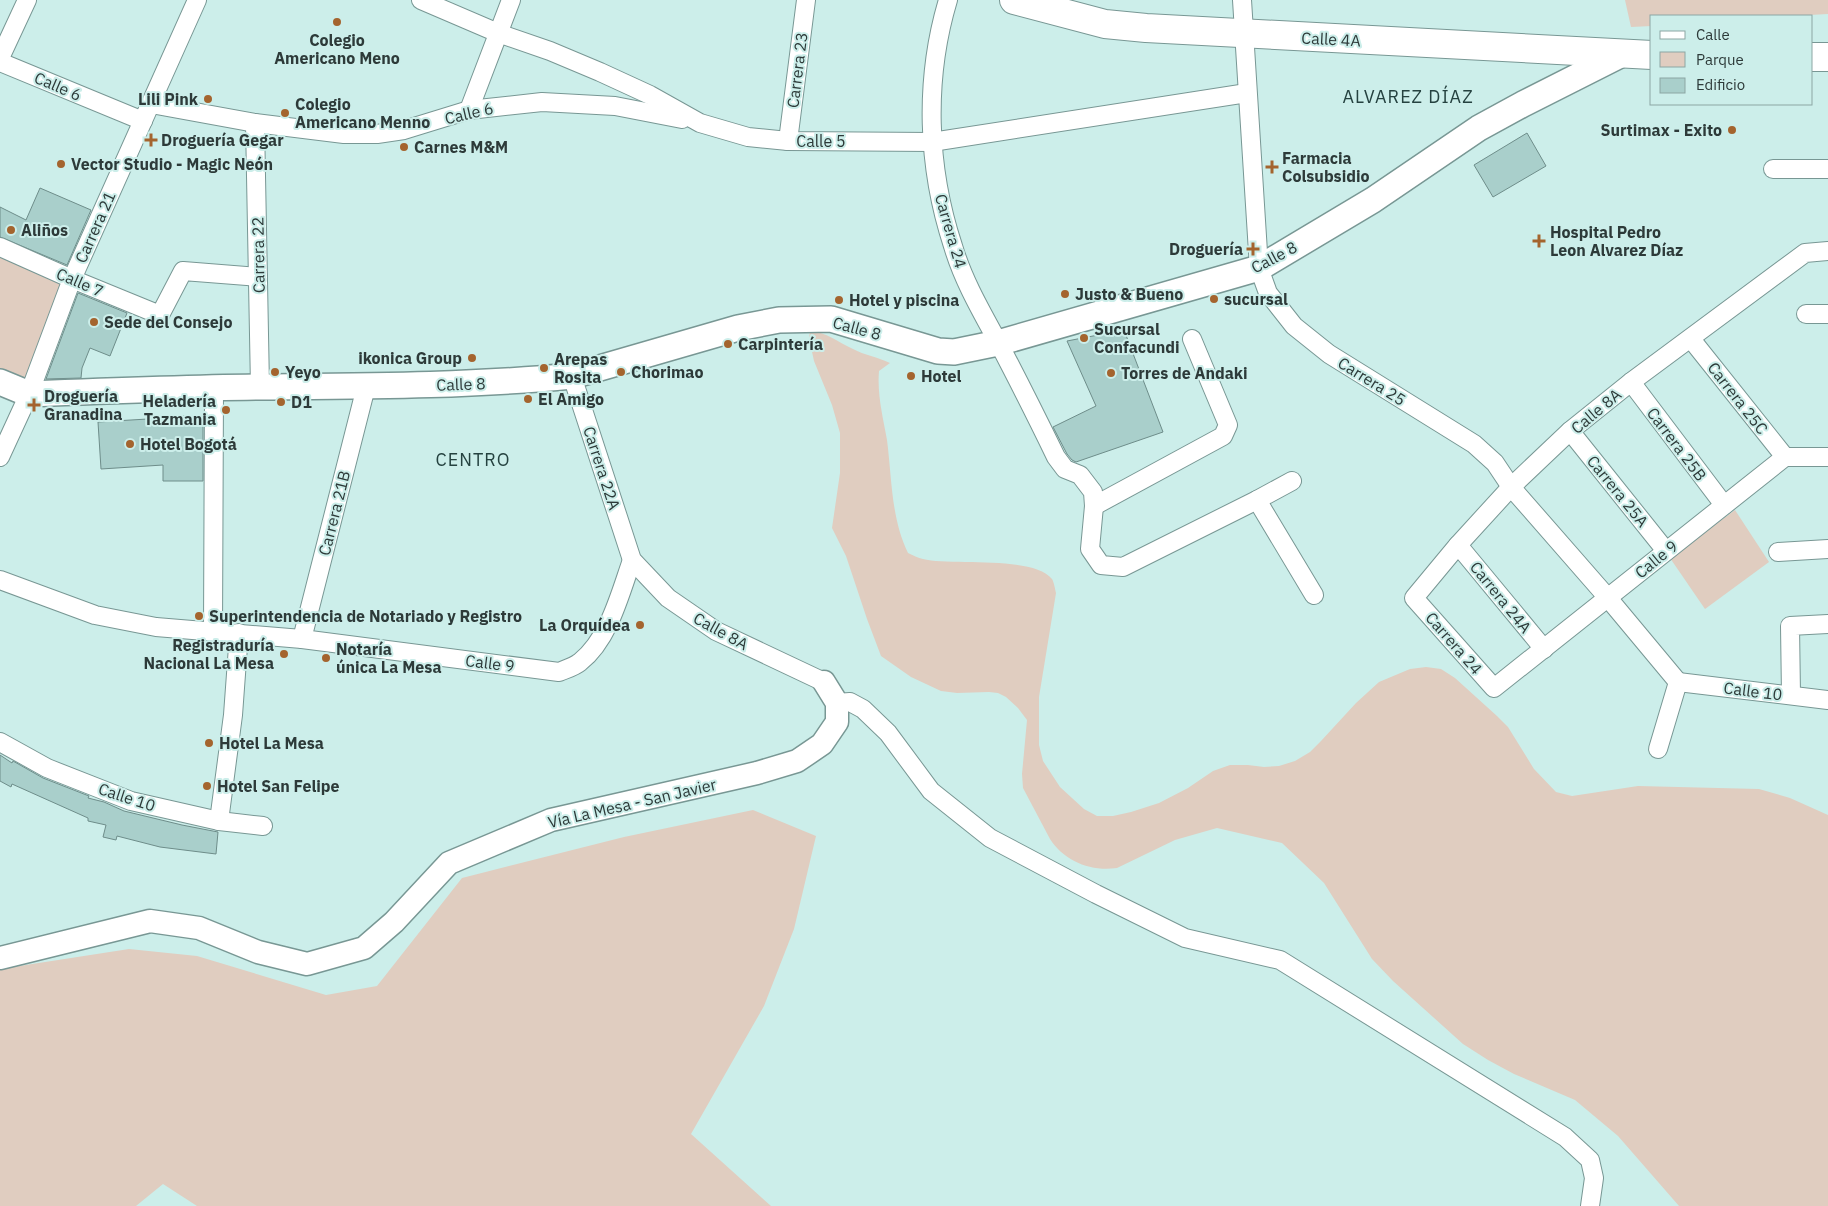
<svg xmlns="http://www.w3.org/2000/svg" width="1828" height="1206" font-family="'IBM Plex Sans',sans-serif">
<rect width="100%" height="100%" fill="#cceeea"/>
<g fill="#e0cdc0">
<polygon points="1625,0 1828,0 1828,14 1792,16 1652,16 1652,26 1631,27"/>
<polygon points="0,247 72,279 29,394 0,382"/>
<path d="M810,331C826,332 838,342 853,349C864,355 878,357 890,363L879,371C877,395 883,417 887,440C892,479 891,518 908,553C913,555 918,558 923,559C950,566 1033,555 1052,579C1054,582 1055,589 1056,593L1039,697V745L1043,761L1060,787L1084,809L1097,816H1113L1131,812L1159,803L1188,788L1213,771L1230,765H1248L1264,767L1279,766L1295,761L1310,752L1321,741L1356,703L1379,682L1410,669L1426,667L1441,669L1455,678L1497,716L1508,727L1534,769L1556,792L1572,796L1638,786L1759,789L1790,798L1828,815V1206H1679L1618,1136L1575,1100L1514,1074L1488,1060L1463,1044L1393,981L1372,959L1324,883L1282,843L1217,828L1175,840L1117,868C1091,872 1064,861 1050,839L1023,788L1022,774L1027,720L1018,708L1006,697L998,693L989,692L957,693L941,691L911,677L881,656L867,619L846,556L832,528L840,473V433L832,405L814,361L809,338Z"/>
<polygon points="1735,510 1769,562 1705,609 1670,558"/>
<polygon points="753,810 816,836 794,929 764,1006 691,1134 771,1206 197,1206 163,1184 136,1206 0,1206 0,969 129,949 197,956 326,995 377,986 462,878 624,837"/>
</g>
<g fill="#a9cfcb" stroke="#6e8d8a">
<polygon points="1527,133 1546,166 1493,197 1474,165"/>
<polygon points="40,188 91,210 67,265 0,237 0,207 26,220"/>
<polygon points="78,293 127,313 110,356 90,348 82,368 81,378 46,379"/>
<polygon points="1124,330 1163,432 1076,462 1072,460 1067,454 1053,427 1096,406 1067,341"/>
<polygon points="164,416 203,416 203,481 163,481 163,465 101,469 98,422 164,418"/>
<polygon points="0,755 12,763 13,761 43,778 89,796 88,798 104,802 124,811 182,825 218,832 216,854 160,847 117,836 116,840 103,837 106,825 88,821 88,818 12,784 11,787 0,781"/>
</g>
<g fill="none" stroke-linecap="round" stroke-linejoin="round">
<defs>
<g id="minor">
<polyline points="421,0 498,33 550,51 600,72 650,95 700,123 748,137 788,141 932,142 1247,93"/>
<path d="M948,0C924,80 927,167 953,246C963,280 981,311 998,342C1018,380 1037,418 1056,457L1065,469L1080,475L1093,492L1094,506L1090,549L1101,565L1123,567L1257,500L1292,481"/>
<polyline points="1242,0 1259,268 1268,293 1294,326 1329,354 1474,444 1495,463 1511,487 1608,598 1678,682"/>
<polyline points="0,58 27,0"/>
<polyline points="0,62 143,121"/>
<polyline points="151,104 255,123 344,134 377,134 404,130 469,110 542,102 615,106 682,119"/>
<polyline points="469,110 511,0"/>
<polyline points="255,123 260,387"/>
<polyline points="788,141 806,0"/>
<polyline points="1773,169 1828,169"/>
<polyline points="0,247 72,279 160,315 183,271 258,277"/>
<polyline points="1828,251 1805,253 1631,382 1570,431 1511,487 1458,545 1414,598 1494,688 1785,457 1828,457"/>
<polyline points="1806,314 1828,314"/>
<polyline points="1691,339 1785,457"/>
<polyline points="572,376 632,560 668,598 716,631 824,682"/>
<polyline points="1631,382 1724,505"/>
<polyline points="1570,431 1666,551"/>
<polyline points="0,457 29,394 72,279 197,0"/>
<polyline points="1257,500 1314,595"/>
<polyline points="1094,506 1223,436 1228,425 1192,339"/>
<polyline points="1458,545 1544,649"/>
<polyline points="1778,552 1828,549"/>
<path d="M0,580L95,615L156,627L302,639L559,672C566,669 574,667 580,662C609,639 620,594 632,560"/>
<polyline points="213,631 214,389"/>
<polyline points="302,639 366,387"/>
<polyline points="1678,682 1828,700"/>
<polyline points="1791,695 1790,626 1828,624"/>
<polyline points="837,703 850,702 863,709 888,733 931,791 990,838 1096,894 1185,938 1280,960 1565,1137 1590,1160 1594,1178 1590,1206"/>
<polyline points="0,742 47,768 131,801 219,821 263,826"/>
<polyline points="1658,749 1678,682"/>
<polyline points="219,821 233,715 239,633"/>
</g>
<polyline id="tertiary" points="0,958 150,921 199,928 258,952 307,964 364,948 394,922 449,863 551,820 757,773 797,761 822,744 837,722 837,703 824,682"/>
<path id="secondary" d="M0,382L29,394C106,391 184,388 261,387C365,386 468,386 572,376L738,328L779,320L831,319L938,351L954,352L998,343L1259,268L1373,200L1479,128L1523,104L1622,54"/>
<g id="primary">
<polyline points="1014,0 1105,24 1146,28 1652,55"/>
<polyline points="1812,57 1828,57"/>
</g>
</defs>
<use href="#minor" stroke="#789794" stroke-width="20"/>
<use href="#tertiary" stroke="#789794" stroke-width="25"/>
<use href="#secondary" stroke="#789794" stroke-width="28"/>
<use href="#primary" stroke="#789794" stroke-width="30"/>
<use href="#minor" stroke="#fff" stroke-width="18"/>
<use href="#tertiary" stroke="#fff" stroke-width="22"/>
<use href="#secondary" stroke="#fff" stroke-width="25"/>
<use href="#primary" stroke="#fff" stroke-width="28"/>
</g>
<g fill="#a4642e" stroke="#cceeea" stroke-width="2">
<circle cx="337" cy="22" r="5"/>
<circle cx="208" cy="99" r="5"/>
<circle cx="285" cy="113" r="5"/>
<circle cx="1732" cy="130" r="5"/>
<path d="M148.5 132.5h5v5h5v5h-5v5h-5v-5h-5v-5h5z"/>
<circle cx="404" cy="147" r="5"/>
<circle cx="61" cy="164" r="5"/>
<path d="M1269.5 159.5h5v5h5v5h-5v5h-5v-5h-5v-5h5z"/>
<circle cx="11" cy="230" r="5"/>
<path d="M1536.5 233.5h5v5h5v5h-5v5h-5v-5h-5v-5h5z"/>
<path d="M1250.5 241.5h5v5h5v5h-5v5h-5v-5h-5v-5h5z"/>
<circle cx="1065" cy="294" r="5"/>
<circle cx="1214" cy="299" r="5"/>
<circle cx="839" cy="300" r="5"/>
<circle cx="94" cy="322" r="5"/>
<circle cx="1084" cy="338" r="5"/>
<circle cx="728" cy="344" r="5"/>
<circle cx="472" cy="358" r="5"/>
<circle cx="544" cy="368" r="5"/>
<circle cx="275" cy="372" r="5"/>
<circle cx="621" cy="372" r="5"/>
<circle cx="1111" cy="373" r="5"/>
<circle cx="911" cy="376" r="5"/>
<circle cx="528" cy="399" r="5"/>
<circle cx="281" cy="402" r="5"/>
<path d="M31.5 397.5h5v5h5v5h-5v5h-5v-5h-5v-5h5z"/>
<circle cx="226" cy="410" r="5"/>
<circle cx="130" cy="444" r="5"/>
<circle cx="199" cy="616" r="5"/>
<circle cx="640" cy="625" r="5"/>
<circle cx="284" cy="654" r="5"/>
<circle cx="326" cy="658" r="5"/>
<circle cx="209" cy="743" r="5"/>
<circle cx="207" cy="786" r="5"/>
</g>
<g text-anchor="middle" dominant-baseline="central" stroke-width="4" stroke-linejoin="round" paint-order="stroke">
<g font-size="16" fill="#2d3a39" stroke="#cceeea">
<text transform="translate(1331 39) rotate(3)">Calle 4A</text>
<text transform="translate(797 70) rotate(-83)">Carrera 23</text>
<text transform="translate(58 86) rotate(23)">Calle 6</text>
<text transform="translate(469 113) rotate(-13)">Calle 6</text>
<text x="821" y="141">Calle 5</text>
<text transform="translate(95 227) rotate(-66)">Carrera 21</text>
<text transform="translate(951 231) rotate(74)">Carrera 24</text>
<text transform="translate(258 255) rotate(-91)">Carrera 22</text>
<text transform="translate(1274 257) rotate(-28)">Calle 8</text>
<text transform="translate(80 282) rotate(23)">Calle 7</text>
<text transform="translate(857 328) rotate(15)">Calle 8</text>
<text transform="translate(1372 381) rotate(32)">Carrera 25</text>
<text transform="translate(461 384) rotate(-2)">Calle 8</text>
<text transform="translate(1738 398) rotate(52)">Carrera 25C</text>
<text transform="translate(1596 411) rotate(-40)">Calle 8A</text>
<text transform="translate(1677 444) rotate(53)">Carrera 25B</text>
<text transform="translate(602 468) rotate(72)">Carrera 22A</text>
<text transform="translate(1618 491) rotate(51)">Carrera 25A</text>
<text transform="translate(334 513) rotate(-76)">Carrera 21B</text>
<text transform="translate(1656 559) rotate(-39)">Calle 9</text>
<text transform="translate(1501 597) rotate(51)">Carrera 24A</text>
<text transform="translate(721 631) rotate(29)">Calle 8A</text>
<text transform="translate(1454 643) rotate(49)">Carrera 24</text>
<text transform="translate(490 663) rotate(7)">Calle 9</text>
<text transform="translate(1753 691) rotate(7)">Calle 10</text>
<text transform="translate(127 797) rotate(18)">Calle 10</text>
<text transform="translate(632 803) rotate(-13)">Vía La Mesa - San Javier</text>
</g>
<g font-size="16" font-weight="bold" fill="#2d3a39" stroke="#cceeea" text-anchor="start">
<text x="337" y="40" text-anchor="middle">Colegio<tspan x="337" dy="18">Americano Meno</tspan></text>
<text x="198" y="99" text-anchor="end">Lili Pink</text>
<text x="295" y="104">Colegio<tspan x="295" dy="18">Americano Menno</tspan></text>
<text x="1722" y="130" text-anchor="end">Surtimax - Exito</text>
<text x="161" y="140">Droguería Gegar</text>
<text x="414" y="147">Carnes M&amp;M</text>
<text x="1282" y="158">Farmacia<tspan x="1282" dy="18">Colsubsidio</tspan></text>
<text x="71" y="164">Vector Studio - Magic Neón</text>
<text x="21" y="230">Aliños</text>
<text x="1550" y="232">Hospital Pedro<tspan x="1550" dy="18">Leon Alvarez Díaz</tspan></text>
<text x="1243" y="249" text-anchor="end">Droguería</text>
<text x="1075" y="294">Justo &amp; Bueno</text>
<text x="1224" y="299">sucursal</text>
<text x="849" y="300">Hotel y piscina</text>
<text x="104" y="322">Sede del Consejo</text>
<text x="1094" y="329">Sucursal<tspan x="1094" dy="18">Confacundi</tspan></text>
<text x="738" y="344">Carpintería</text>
<text x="462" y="358" text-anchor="end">ikonica Group</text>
<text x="554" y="359">Arepas<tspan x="554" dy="18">Rosita</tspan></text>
<text x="285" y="372">Yeyo</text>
<text x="631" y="372">Chorimao</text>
<text x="1121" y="373">Torres de Andaki</text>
<text x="921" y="376">Hotel</text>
<text x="44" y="396">Droguería<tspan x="44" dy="18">Granadina</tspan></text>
<text x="538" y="399">El Amigo</text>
<text x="216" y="401" text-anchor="end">Heladería<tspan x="216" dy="18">Tazmania</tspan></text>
<text x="291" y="402">D1</text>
<text x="140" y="444">Hotel Bogotá</text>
<text x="209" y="616">Superintendencia de Notariado y Registro</text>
<text x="630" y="625" text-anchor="end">La Orquídea</text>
<text x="274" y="645" text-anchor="end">Registraduría<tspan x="274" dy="18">Nacional La Mesa</tspan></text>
<text x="336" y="649">Notaría<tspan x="336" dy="18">única La Mesa</tspan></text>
<text x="219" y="743">Hotel La Mesa</text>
<text x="217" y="786">Hotel San Felipe</text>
</g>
<g font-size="18" letter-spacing="1" fill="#254240" stroke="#cceeea">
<text x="1408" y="96">ALVAREZ DÍAZ</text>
<text x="473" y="459">CENTRO</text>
</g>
</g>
<rect x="1650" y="15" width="162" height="90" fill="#cceeea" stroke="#8ca6a3"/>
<rect x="1660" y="31" width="25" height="8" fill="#ffffff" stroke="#8ca6a3"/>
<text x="1696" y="40" font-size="15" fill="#2d3a39">Calle</text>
<rect x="1660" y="52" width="25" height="15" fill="#e0cdc0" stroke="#8ca6a3"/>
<text x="1696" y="65" font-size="15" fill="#2d3a39">Parque</text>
<rect x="1660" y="78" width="25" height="15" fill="#a9cfcb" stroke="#8ca6a3"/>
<text x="1696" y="90" font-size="15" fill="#2d3a39">Edificio</text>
</svg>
